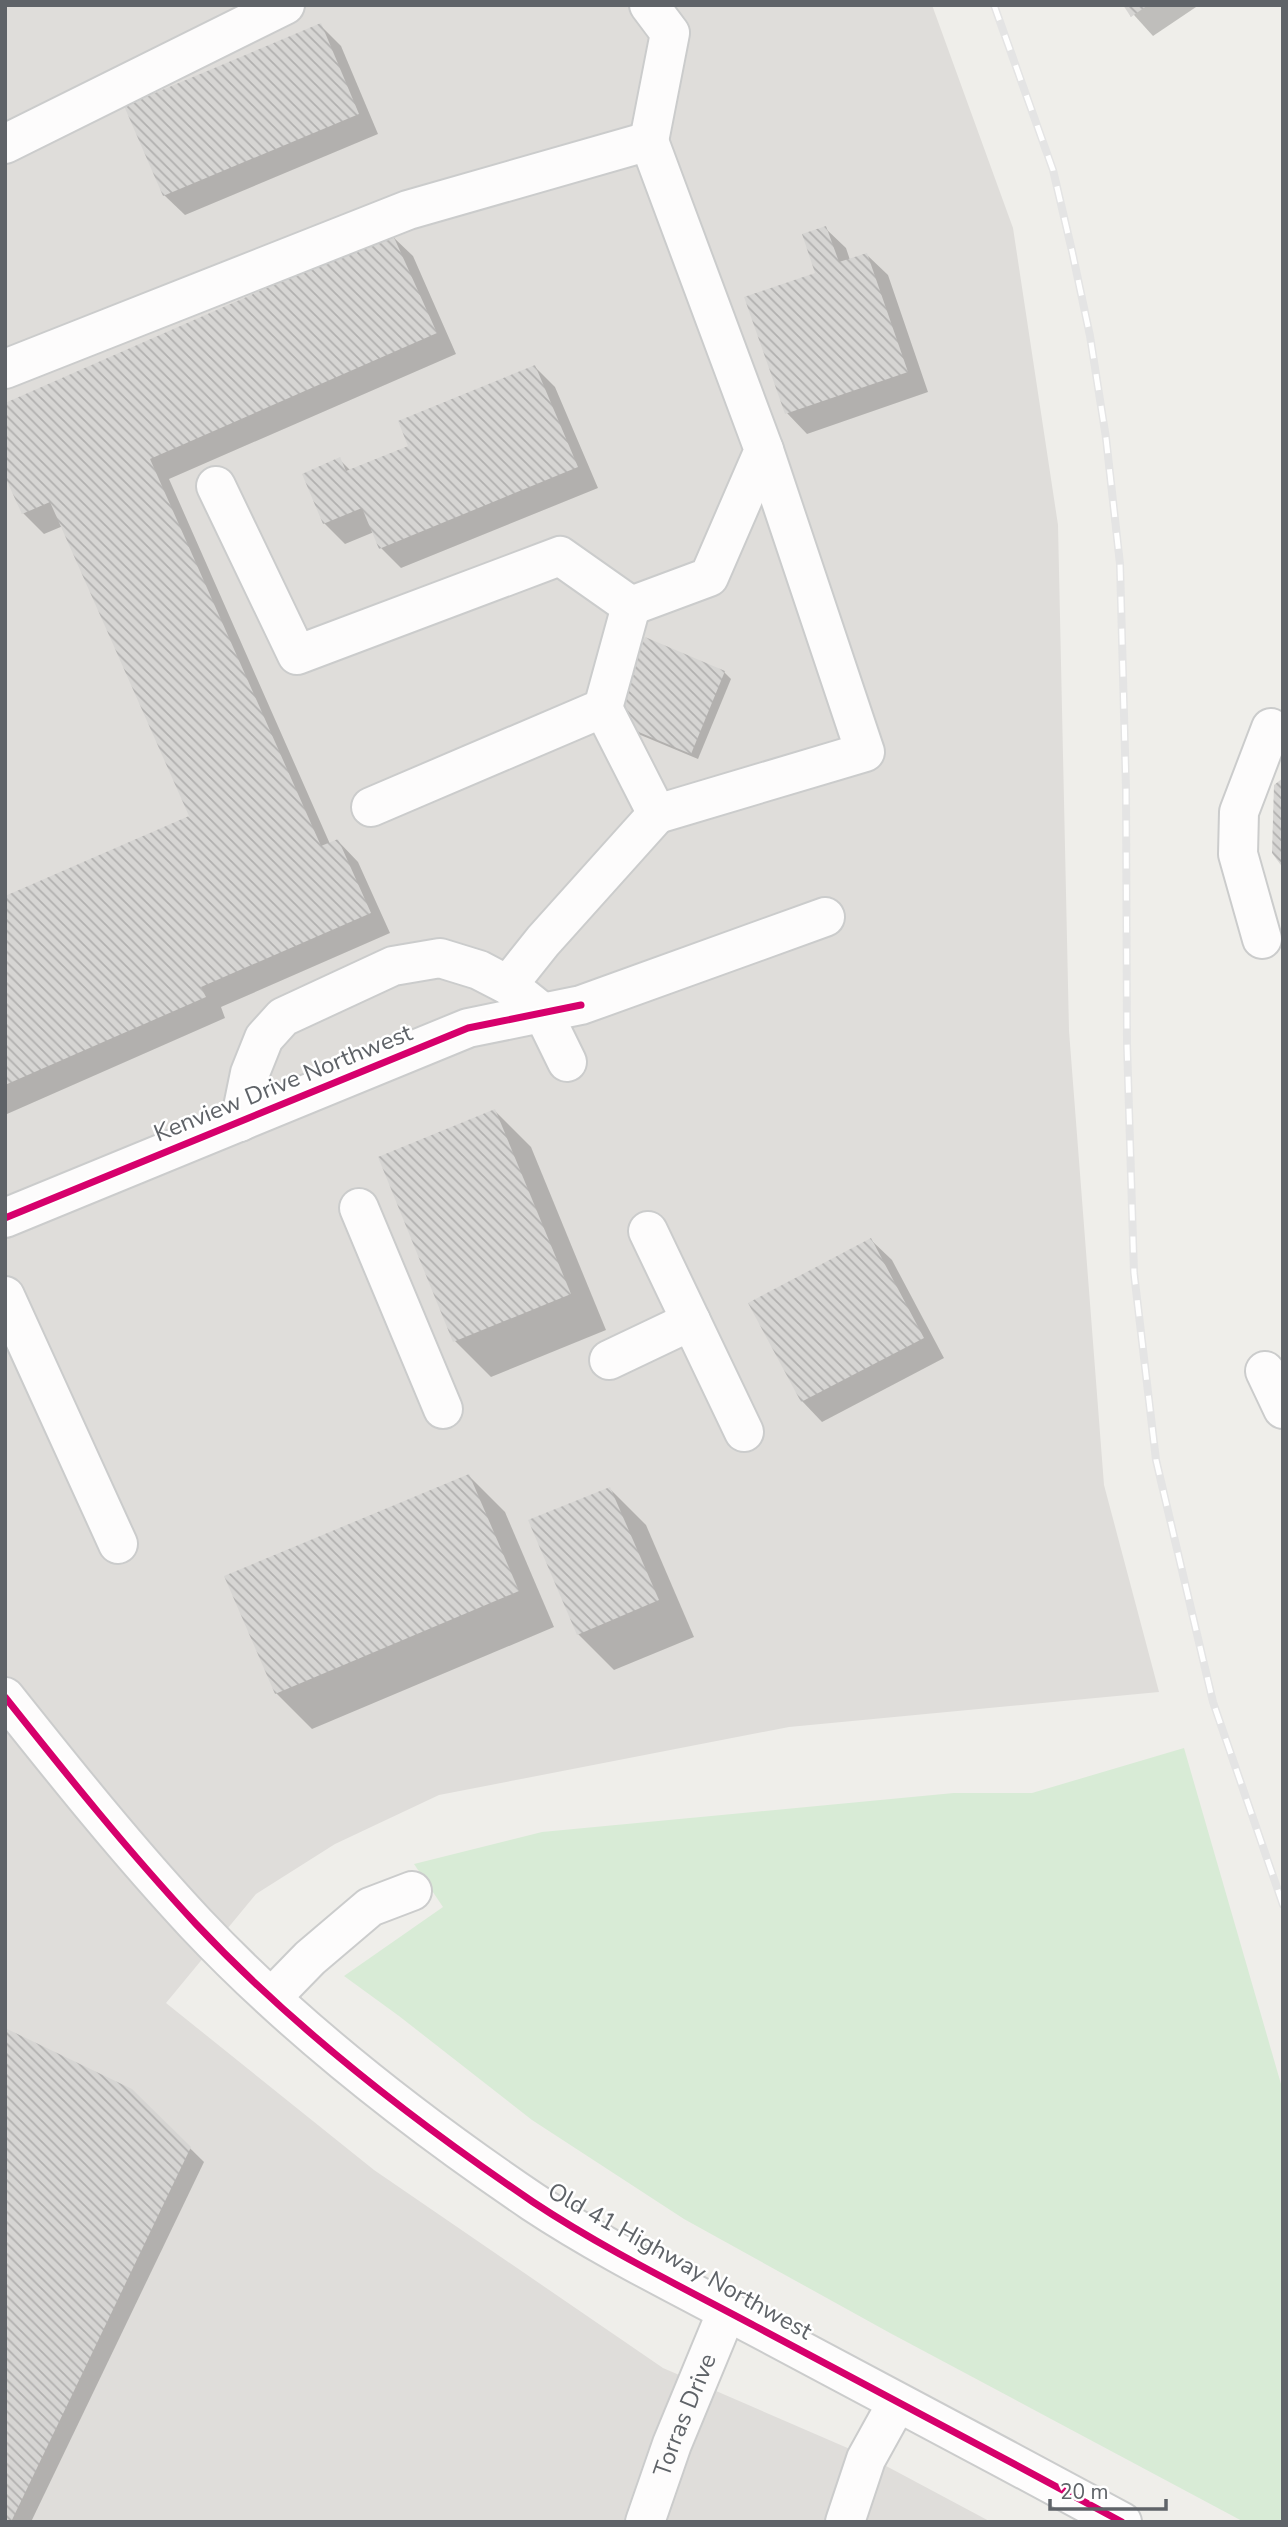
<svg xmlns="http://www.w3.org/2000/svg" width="1288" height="2527" font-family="'Nunito Sans',sans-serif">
<defs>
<pattern id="building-back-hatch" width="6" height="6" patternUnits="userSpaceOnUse" patternTransform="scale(1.75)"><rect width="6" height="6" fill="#d6d5d3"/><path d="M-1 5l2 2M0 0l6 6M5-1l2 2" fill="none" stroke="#b1b0af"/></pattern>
</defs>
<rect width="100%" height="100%" fill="#efeeea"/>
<polygon fill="#dfddda" points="5,5 932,5 1013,228 1058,525 1069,1031 1104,1485 1159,1692 789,1727 439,1795 335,1844 256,1894 166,2003 374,2170 663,2368 873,2459 991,2522 5,2522"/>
<polygon fill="#d8ebd6" points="1184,1748 1283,2091 1283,2522 1244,2522 890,2333 684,2219 532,2120 399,2016 344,1976 443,1907 414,1864 542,1832 954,1793 1032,1793"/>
<g fill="#0003">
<polygon points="1125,5 1199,5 1153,36"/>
<polygon points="320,25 341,46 378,134 185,215 164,195"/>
<polygon points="825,228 846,248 850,260 867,255 888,275 928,392 807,434 787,413"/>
<polygon points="392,236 413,256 456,354 169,479 330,844 338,841 358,862 390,933 221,1007 225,1018 7,1114 5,1112 5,898 192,817 63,526 44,534 23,513 5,473"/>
<polygon points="535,367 555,387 598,488 401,568 381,548 374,532 345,544 324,523 340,460 351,471 411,446"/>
<polygon points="724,672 731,679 698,759 619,726"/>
<polygon points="495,1111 531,1147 606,1330 491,1377 455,1341"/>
<polygon points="871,1240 892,1260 944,1358 822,1422 802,1401"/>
<polygon points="469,1476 505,1512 554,1627 312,1729 276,1693"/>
<polygon points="610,1489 646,1525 694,1637 614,1670 578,1634"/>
<polygon points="131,2090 204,2162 31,2522 5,2522"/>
</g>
<g fill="url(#building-back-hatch)">
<polygon points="1123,5 1148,5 1131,17"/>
<polygon points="321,23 359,114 163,196 124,106"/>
<polygon points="826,226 839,262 867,253 908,372 785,414 744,297 815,273 802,234"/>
<polygon points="392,233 437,333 150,459 321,846 338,839 371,913 201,987 206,997 5,1085 5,896 189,816 50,502 22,514 5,477 5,403"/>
<polygon points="535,365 578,467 379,549 362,508 323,524 302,474 340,457 346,471 408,446 398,421"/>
<polygon points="645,637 725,671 691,754 610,720"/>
<polygon points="1283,778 1283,868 1272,853 1274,785"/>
<polygon points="495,1109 571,1294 453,1342 378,1157"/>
<polygon points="871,1238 924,1338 801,1402 748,1303"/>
<polygon points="469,1474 519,1591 275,1694 224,1576"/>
<polygon points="610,1487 659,1600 577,1635 528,1520"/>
<polygon points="5,2028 132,2089 191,2147 11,2522 5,2522"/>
</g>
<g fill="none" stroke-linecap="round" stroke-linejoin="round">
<defs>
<g id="minor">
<polyline points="649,5 670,33 649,141"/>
<polyline points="5,144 285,5"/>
<polyline points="5,369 408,210 649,141 764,450 709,577 631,606 560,556 297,655 216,486"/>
<polyline points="603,708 657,814 865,752 764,450"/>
<polyline points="371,807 603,708 631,606"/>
<polyline points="1262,939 1238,854 1239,812 1271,728"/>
<polyline points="508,985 543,941 657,814"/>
<polyline points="240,1122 250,1073 264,1038 283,1017 393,966 440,958 479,970 508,985 543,1013 567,1062"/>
<polyline points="359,1208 443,1409"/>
<polyline points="5,1218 468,1028 581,1005 825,917"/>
<polyline points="648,1231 744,1432"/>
<polyline points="5,1296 118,1544"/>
<polyline points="609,1360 691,1321"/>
<polyline points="1265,1371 1283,1409"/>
<path d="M5,1697C67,1775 128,1851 196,1924C294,2028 415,2122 533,2202C604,2249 680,2286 755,2326C877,2391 1000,2456 1122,2522"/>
<polyline points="272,1997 310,1958 370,1907 412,1891"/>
<path id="s1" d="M645,2522L672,2444L727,2311"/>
<polyline points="845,2522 866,2459 897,2403"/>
</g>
</defs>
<use href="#minor" stroke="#cbcccc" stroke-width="42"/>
<use href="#minor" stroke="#fdfcfc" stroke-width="38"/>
<defs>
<polyline id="rail" points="994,5 1053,170 1072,251 1090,336 1106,438 1120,564 1126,789 1127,1044 1134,1273 1156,1460 1213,1702 1283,1905"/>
</defs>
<use href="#rail" stroke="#e4e4e4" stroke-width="8"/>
<use href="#rail" stroke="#fff" stroke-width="5" stroke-dasharray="16" stroke-linecap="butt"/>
<defs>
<g id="cycleway">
<polyline points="5,1218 468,1028 581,1005"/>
<path d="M5,1697C67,1775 128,1851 196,1924C294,2028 415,2122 533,2202C604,2249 680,2286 755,2326C877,2391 1000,2456 1122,2522"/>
</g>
</defs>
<use href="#cycleway" stroke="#fff" stroke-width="11"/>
<use href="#cycleway" stroke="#d6006c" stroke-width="7"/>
</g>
<g text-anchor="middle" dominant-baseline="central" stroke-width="5" stroke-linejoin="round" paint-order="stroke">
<g font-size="24" fill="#5f6368" stroke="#fff">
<text transform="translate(283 1083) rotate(-22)">Kenview Drive Northwest</text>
<text transform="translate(680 2261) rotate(29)">Old 41 Highway Northwest</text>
<text stroke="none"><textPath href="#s1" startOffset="114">Torras Drive</textPath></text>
</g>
</g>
<rect width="1288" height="2527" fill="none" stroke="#5f6368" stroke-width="14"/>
<path d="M1050 2499v10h116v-10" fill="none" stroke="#5f6368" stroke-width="3.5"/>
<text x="1060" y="2499" font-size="21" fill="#5f6368" stroke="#ffffff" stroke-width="5" paint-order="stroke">20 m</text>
</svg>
